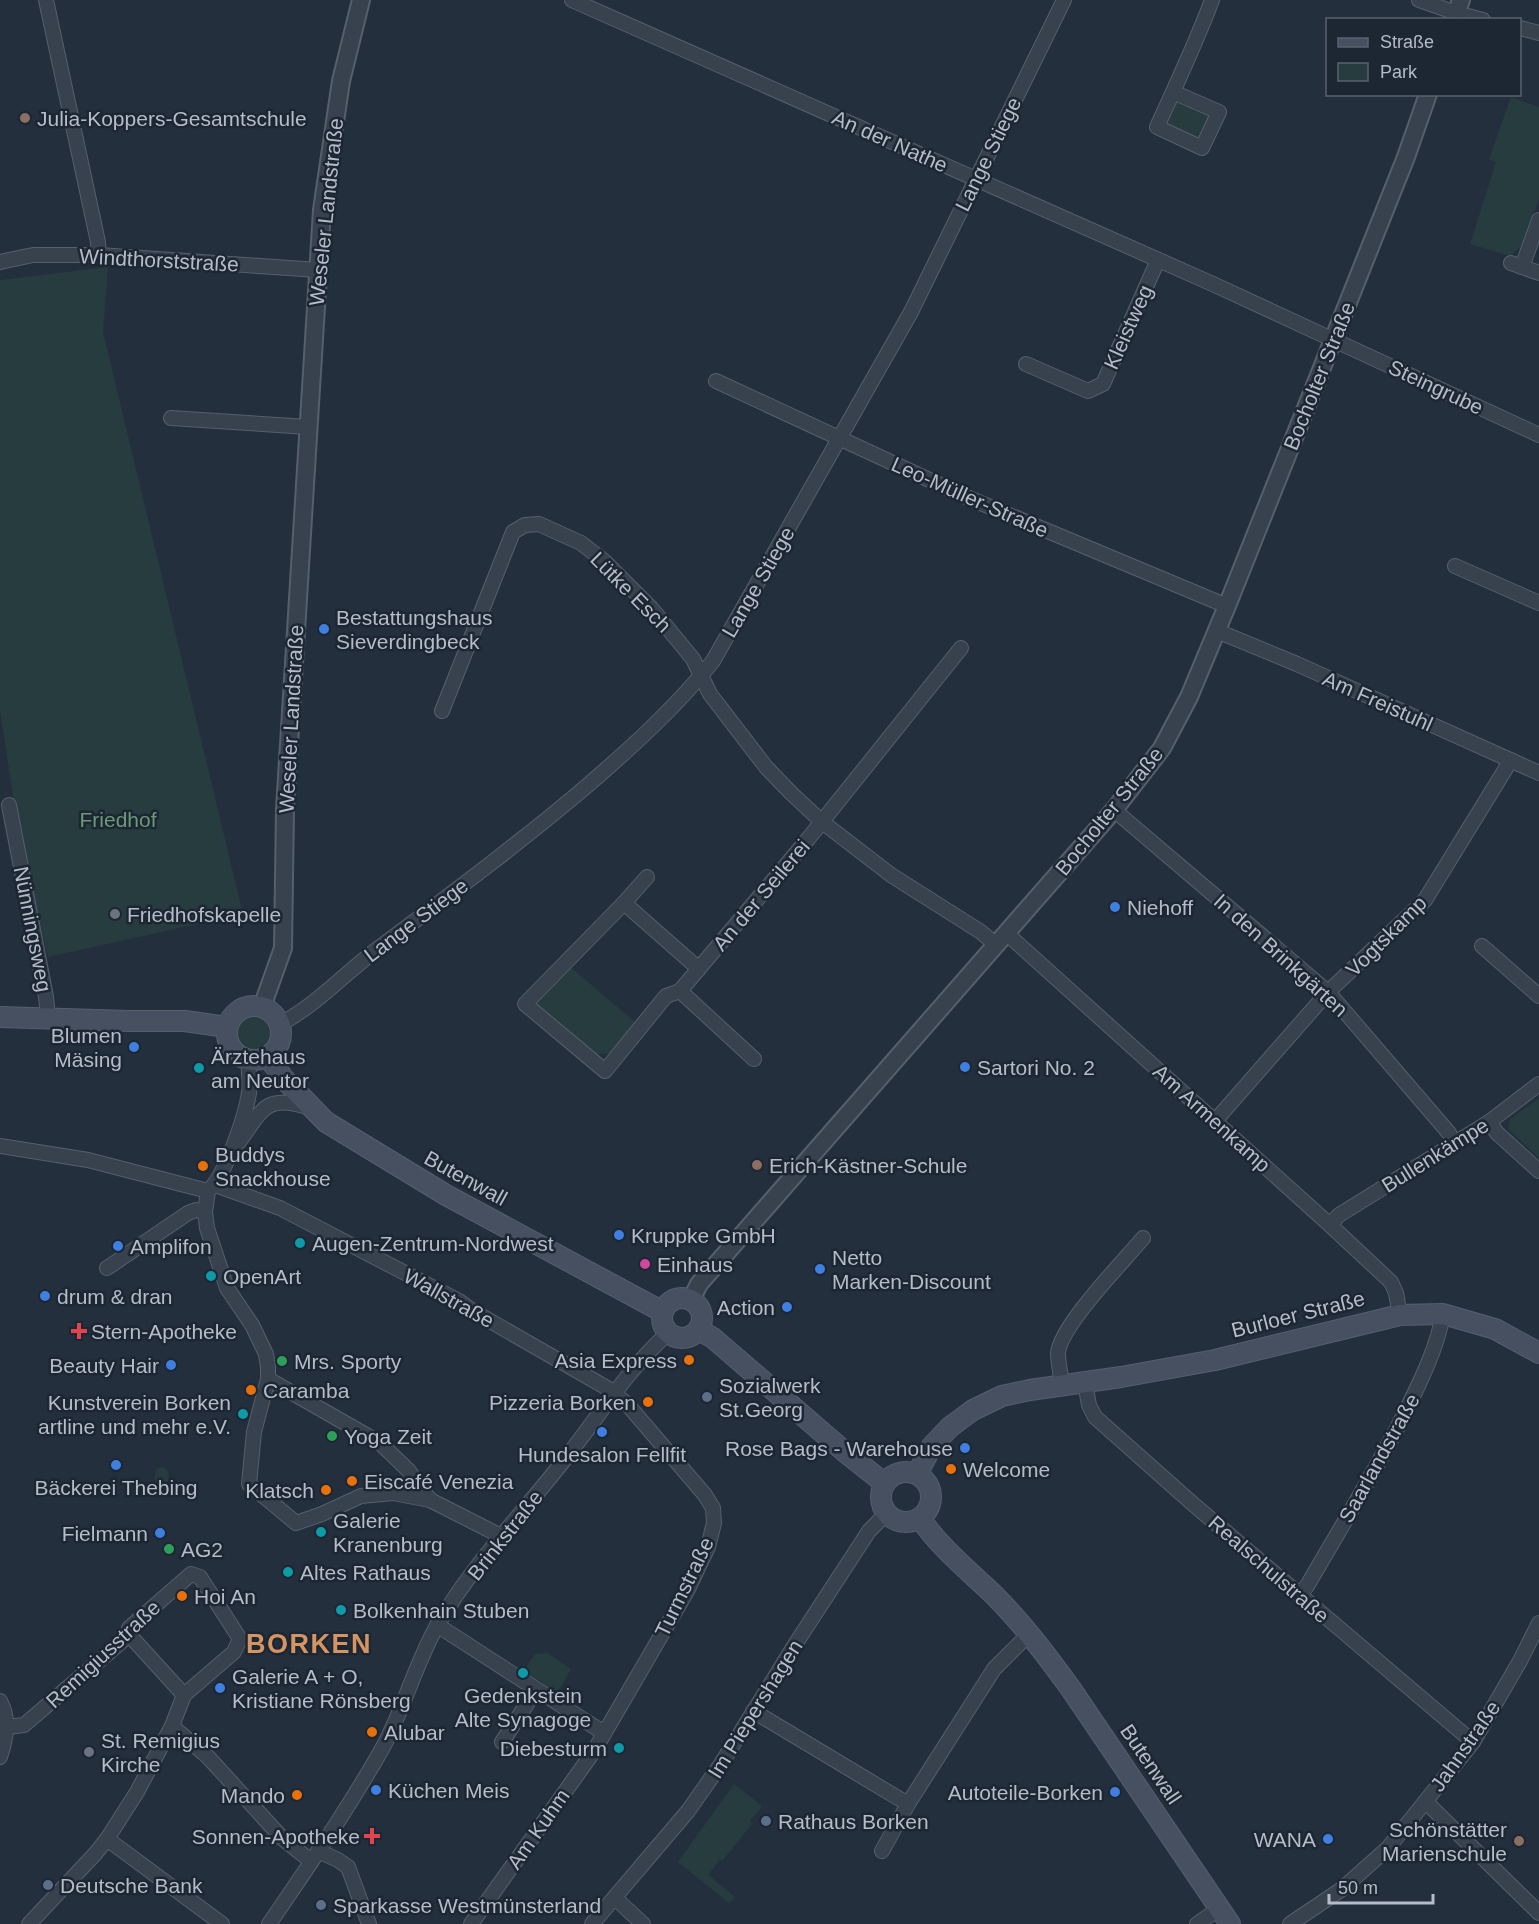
<svg xmlns="http://www.w3.org/2000/svg" width="1539" height="1924" font-family="Helvetica,sans-serif">
<rect width="100%" height="100%" fill="#242f3e"/>
<g fill="#263c3f">
<polygon points="1511,97 1539,107 1539,199 1522,246 1510,256 1470,244 1496,162 1489,159"/>
<polygon points="1178,100 1212,115 1200,140 1167,125"/>
<polygon points="108,267 103,332 243,914 48,957 18,829 0,710 0,280"/>
<path d="M569,966L636,1023L610,1053L591,1055L537,1007C538,992 558,977 569,966Z"/>
<circle cx="253" cy="1032" r="17"/>
<polygon points="1539,1098 1539,1158 1508,1129 1510,1119"/>
<path d="M164,1467C170,1473 170,1480 166,1488L159,1489C154,1483 153,1474 158,1468Z"/>
<polygon points="547,1653 571,1669 556,1695 543,1687 543,1683 537,1679 533,1680 526,1675 526,1668 535,1654"/>
<polygon points="734,1784 762,1806 750,1821 752,1824 722,1861 720,1859 708,1875 735,1897 729,1903 678,1862"/>
</g>
<g fill="none" stroke-linecap="round" stroke-linejoin="round">
<defs>
<g id="minor">
<polyline points="46,0 98,242 99,255"/>
<polyline points="572,0 1215,285 1539,435"/>
<polyline points="1419,0 1456,13 1483,20"/>
<polyline points="1520,28 1539,33"/>
<path d="M1173,92L1219,112L1202,148L1157,127C1176,85 1196,43 1212,0"/>
<polyline points="0,262 33,255 99,255 318,270"/>
<polyline points="1511,263 1539,273"/>
<polyline points="1522,267 1539,220"/>
<polyline points="1026,364 1088,391 1103,384 1158,260"/>
<polyline points="716,381 964,496 1227,606"/>
<polyline points="171,418 308,427"/>
<polyline points="1455,566 1539,603"/>
<polyline points="1217,631 1297,664 1539,773"/>
<polyline points="442,711 513,532 525,525 539,524 581,543 604,561 652,609 693,659 710,694 766,767 791,793 821,821 891,875 981,932 996,945"/>
<polyline points="9,805 46,997 48,1017"/>
<polyline points="1114,810 1328,992 1449,1133 1455,1144"/>
<polyline points="624,903 647,877"/>
<polyline points="1006,933 1330,1225 1391,1282 1396,1293 1400,1315"/>
<polyline points="1482,946 1539,996"/>
<polyline points="699,969 624,903 525,1004 605,1071 666,996 680,991 808,839 961,648"/>
<polyline points="680,991 754,1059"/>
<path d="M280,1024C317,1005 347,971 380,947C451,894 521,842 588,785C633,746 676,707 713,661L911,312L1064,0"/>
<path d="M248,1060C249,1071 250,1082 249,1093C245,1117 226,1175 208,1191L205,1212L207,1228L227,1288L252,1325L266,1354L268,1367V1379L254,1432L249,1484L296,1523L322,1514L361,1496L393,1493L430,1500L501,1536"/>
<polyline points="1215,1121 1328,992 1425,900 1511,760"/>
<polyline points="1489,1122 1497,1133 1539,1171"/>
<path d="M238,1143C263,1110 264,1093 310,1108"/>
<polyline points="0,1146 88,1160 208,1191"/>
<polyline points="215,1185 280,1208 459,1301 471,1310 607,1388 627,1404 705,1495 713,1508 714,1523 708,1547 687,1591 594,1751 471,1924"/>
<polyline points="1330,1225 1339,1215 1489,1122 1539,1084"/>
<polyline points="107,1268 188,1213 196,1210 205,1212"/>
<polyline points="268,1379 380,1443 408,1470 430,1500"/>
<polyline points="1085,1383 1089,1405 1095,1417 1193,1504 1473,1742"/>
<path d="M1062,1385C1061,1375 1058,1363 1058,1353C1060,1326 1124,1261 1143,1238"/>
<path d="M1299,1595L1307,1586C1340,1529 1375,1472 1405,1413C1420,1382 1437,1349 1443,1314"/>
<polyline points="437,1625 604,1733"/>
<polyline points="127,1637 133,1639 184,1695"/>
<path d="M0,1701C10,1719 6,1739 0,1757"/>
<polyline points="753,1711 908,1804"/>
<polyline points="172,1726 208,1757 283,1839 311,1861"/>
<polyline points="7,1727 24,1725 127,1637 129,1628 191,1574 200,1577 240,1639 234,1652 184,1695 172,1726 137,1792 107,1839 95,1854 29,1924"/>
<polyline points="502,1742 536,1690"/>
<polyline points="1426,1802 1539,1913"/>
<polyline points="107,1839 222,1924"/>
<polyline points="318,1851 338,1860 348,1867 369,1924"/>
<polyline points="882,1851 908,1804 994,1669 1029,1634"/>
<polyline points="615,1898 643,1924"/>
<path d="M269,1924C308,1867 348,1809 382,1749C404,1709 415,1664 438,1624C473,1564 522,1514 565,1459C599,1416 627,1370 668,1333"/>
<polyline points="592,1924 688,1811 721,1764 796,1643 869,1531 886,1514"/>
<polyline points="1197,1924 1220,1908"/>
<polyline points="1290,1924 1342,1889 1388,1848 1473,1742 1520,1661 1539,1623"/>
</g>
<g id="tertiary">
<polyline points="1454,20 1461,0"/>
<polyline points="262,1007 283,948 285,809 322,210 341,81 361,0"/>
<polyline points="691,1300 699,1284 1114,810 1162,748 1189,697 1227,606 1406,157 1428,94"/>
</g>
<g id="secondary">
<circle cx="254" cy="1033" r="27"/>
<polyline points="0,1017 129,1021 185,1021 227,1027"/>
<polyline points="268,1057 284,1079 326,1122 446,1195 663,1312"/>
<circle cx="682" cy="1318" r="20"/>
<polyline points="699,1330 713,1338 845,1452 884,1483"/>
<circle cx="906" cy="1497" r="25"/>
<polyline points="917,1474 932,1446 950,1427 973,1410 1002,1396 1030,1390 1121,1377 1215,1360 1400,1315 1443,1314 1495,1329 1539,1353"/>
<path d="M920,1518C939,1547 969,1571 994,1595C1023,1624 1047,1656 1071,1689L1230,1924"/>
</g>
</defs>
<use href="#minor" stroke="#565f6c" stroke-width="16"/>
<use href="#tertiary" stroke="#565f6c" stroke-width="20"/>
<use href="#secondary" stroke="#565f6c" stroke-width="22"/>
<use href="#minor" stroke="#38414e" stroke-width="14"/>
<use href="#tertiary" stroke="#38414e" stroke-width="16"/>
<use href="#secondary" stroke="#465061" stroke-width="20"/>
</g>
<g fill="#8d6e63" stroke="#1d2633" stroke-width="2">
<circle cx="25" cy="118" r="6"/>
<circle cx="757" cy="1165" r="6"/>
<circle cx="1519" cy="1841" r="6"/>
</g>
<g fill="#3f7fe0" stroke="#1d2633" stroke-width="2">
<circle cx="324" cy="629" r="6"/>
<circle cx="1115" cy="907" r="6"/>
<circle cx="134" cy="1047" r="6"/>
<circle cx="965" cy="1067" r="6"/>
<circle cx="619" cy="1235" r="6"/>
<circle cx="118" cy="1246" r="6"/>
<circle cx="820" cy="1269" r="6"/>
<circle cx="45" cy="1296" r="6"/>
<circle cx="787" cy="1307" r="6"/>
<circle cx="171" cy="1365" r="6"/>
<circle cx="602" cy="1432" r="6"/>
<circle cx="965" cy="1448" r="6"/>
<circle cx="116" cy="1465" r="6"/>
<circle cx="160" cy="1533" r="6"/>
<circle cx="220" cy="1688" r="6"/>
<circle cx="376" cy="1790" r="6"/>
<circle cx="1115" cy="1792" r="6"/>
<circle cx="1328" cy="1839" r="6"/>
</g>
<g fill="#6b7280" stroke="#1d2633" stroke-width="2">
<circle cx="115" cy="914" r="6"/>
<circle cx="89" cy="1752" r="6"/>
</g>
<g fill="#0f9aa8" stroke="#1d2633" stroke-width="2">
<circle cx="199" cy="1068" r="6"/>
<circle cx="300" cy="1243" r="6"/>
<circle cx="211" cy="1276" r="6"/>
<circle cx="243" cy="1414" r="6"/>
<circle cx="321" cy="1532" r="6"/>
<circle cx="288" cy="1572" r="6"/>
<circle cx="341" cy="1610" r="6"/>
<circle cx="523" cy="1673" r="6"/>
<circle cx="619" cy="1748" r="6"/>
</g>
<g fill="#e8710a" stroke="#1d2633" stroke-width="2">
<circle cx="203" cy="1166" r="6"/>
<circle cx="689" cy="1360" r="6"/>
<circle cx="251" cy="1390" r="6"/>
<circle cx="648" cy="1402" r="6"/>
<circle cx="951" cy="1469" r="6"/>
<circle cx="352" cy="1481" r="6"/>
<circle cx="326" cy="1490" r="6"/>
<circle cx="182" cy="1596" r="6"/>
<circle cx="372" cy="1732" r="6"/>
<circle cx="297" cy="1795" r="6"/>
</g>
<circle fill="#d1479c" stroke="#1d2633" stroke-width="2" cx="645" cy="1264" r="6"/>
<g fill="#e0444e" stroke="#1d2633" stroke-width="2">
<path d="M76 1322h6v6h6v6h-6v6h-6v-6h-6v-6h6z"/>
<path d="M369 1827h6v6h6v6h-6v6h-6v-6h-6v-6h6z"/>
</g>
<g fill="#2e9e5b" stroke="#1d2633" stroke-width="2">
<circle cx="282" cy="1361" r="6"/>
<circle cx="332" cy="1436" r="6"/>
<circle cx="169" cy="1549" r="6"/>
</g>
<g fill="#5c6f8a" stroke="#1d2633" stroke-width="2">
<circle cx="707" cy="1397" r="6"/>
<circle cx="766" cy="1821" r="6"/>
<circle cx="48" cy="1885" r="6"/>
<circle cx="321" cy="1905" r="6"/>
</g>
<g text-anchor="middle" dominant-baseline="central" stroke-width="5" stroke-linejoin="round" paint-order="stroke">
<g font-size="21" fill="#b4bcc9" stroke="#1d2633" text-anchor="start">
<text x="37" y="118">Julia-Koppers-Gesamtschule</text>
<text x="336" y="617">Bestattungshaus<tspan x="336" dy="24">Sieverdingbeck</tspan></text>
<text x="1127" y="907">Niehoff</text>
<text x="127" y="914">Friedhofskapelle</text>
<text x="122" y="1035" text-anchor="end">Blumen<tspan x="122" dy="24">Mäsing</tspan></text>
<text x="211" y="1056">Ärztehaus<tspan x="211" dy="24">am Neutor</tspan></text>
<text x="977" y="1067">Sartori No. 2</text>
<text x="215" y="1154">Buddys<tspan x="215" dy="24">Snackhouse</tspan></text>
<text x="769" y="1165">Erich-Kästner-Schule</text>
<text x="631" y="1235">Kruppke GmbH</text>
<text x="312" y="1243">Augen-Zentrum-Nordwest</text>
<text x="130" y="1246">Amplifon</text>
<text x="832" y="1257">Netto<tspan x="832" dy="24">Marken-Discount</tspan></text>
<text x="657" y="1264">Einhaus</text>
<text x="223" y="1276">OpenArt</text>
<text x="57" y="1296">drum &amp; dran</text>
<text x="775" y="1307" text-anchor="end">Action</text>
<text x="91" y="1331">Stern-Apotheke</text>
<text x="677" y="1360" text-anchor="end">Asia Express</text>
<text x="294" y="1361">Mrs. Sporty</text>
<text x="159" y="1365" text-anchor="end">Beauty Hair</text>
<text x="719" y="1385">Sozialwerk<tspan x="719" dy="24">St.Georg</tspan></text>
<text x="263" y="1390">Caramba</text>
<text x="231" y="1402" text-anchor="end">Kunstverein Borken<tspan x="231" dy="24">artline und mehr e.V.</tspan></text>
<text x="636" y="1402" text-anchor="end">Pizzeria Borken</text>
<text x="344" y="1436">Yoga Zeit</text>
<text x="953" y="1448" text-anchor="end">Rose Bags - Warehouse</text>
<text x="602" y="1454" text-anchor="middle">Hundesalon Fellfit</text>
<text x="963" y="1469">Welcome</text>
<text x="364" y="1481">Eiscafé Venezia</text>
<text x="116" y="1487" text-anchor="middle">Bäckerei Thebing</text>
<text x="314" y="1490" text-anchor="end">Klatsch</text>
<text x="333" y="1520">Galerie<tspan x="333" dy="24">Kranenburg</tspan></text>
<text x="148" y="1533" text-anchor="end">Fielmann</text>
<text x="181" y="1549">AG2</text>
<text x="300" y="1572">Altes Rathaus</text>
<text x="194" y="1596">Hoi An</text>
<text x="353" y="1610">Bolkenhain Stuben</text>
<text x="232" y="1676">Galerie A + O,<tspan x="232" dy="24">Kristiane Rönsberg</tspan></text>
<text x="523" y="1695" text-anchor="middle">Gedenkstein<tspan x="523" dy="24">Alte Synagoge</tspan></text>
<text x="384" y="1732">Alubar</text>
<text x="101" y="1740">St. Remigius<tspan x="101" dy="24">Kirche</tspan></text>
<text x="607" y="1748" text-anchor="end">Diebesturm</text>
<text x="388" y="1790">Küchen Meis</text>
<text x="1103" y="1792" text-anchor="end">Autoteile-Borken</text>
<text x="285" y="1795" text-anchor="end">Mando</text>
<text x="778" y="1821">Rathaus Borken</text>
<text x="1507" y="1829" text-anchor="end">Schönstätter<tspan x="1507" dy="24">Marienschule</tspan></text>
<text x="360" y="1836" text-anchor="end">Sonnen-Apotheke</text>
<text x="1316" y="1839" text-anchor="end">WANA</text>
<text x="60" y="1885">Deutsche Bank</text>
<text x="333" y="1905">Sparkasse Westmünsterland</text>
</g>
<g font-size="21" fill="#b4bcc9" stroke="#1d2633">
<text transform="translate(890 141) rotate(24)">An der Nathe</text>
<text transform="translate(988 154) rotate(-64)">Lange Stiege</text>
<text transform="translate(326 212) rotate(-84)">Weseler Landstraße</text>
<text transform="translate(159 260) rotate(3)">Windthorststraße</text>
<text transform="translate(1128 327) rotate(-66)">Kleistweg</text>
<text transform="translate(1319 376) rotate(-68)">Bocholter Straße</text>
<text transform="translate(1436 387) rotate(25)">Steingrube</text>
<text transform="translate(970 497) rotate(24)">Leo-Müller-Straße</text>
<text transform="translate(758 582) rotate(-60)">Lange Stiege</text>
<text transform="translate(631 592) rotate(45)">Lütke Esch</text>
<text transform="translate(1378 701) rotate(24)">Am Freistuhl</text>
<text transform="translate(291 719) rotate(-87)">Weseler Landstraße</text>
<text transform="translate(1109 811) rotate(-51)">Bocholter Straße</text>
<text transform="translate(761 895) rotate(-50)">An der Seilerei</text>
<text transform="translate(416 920) rotate(-37)">Lange Stiege</text>
<text transform="translate(33 929) rotate(79)">Nünningsweg</text>
<text transform="translate(1386 936) rotate(-45)">Vogtskamp</text>
<text transform="translate(1281 955) rotate(42)">In den Brinkgärten</text>
<text transform="translate(1212 1118) rotate(42)">Am Armenkamp</text>
<text transform="translate(1435 1155) rotate(-32)">Bullenkämpe</text>
<text transform="translate(466 1178) rotate(29)">Butenwall</text>
<text transform="translate(449 1298) rotate(29)">Wallstraße</text>
<text transform="translate(1298 1314) rotate(-14)">Burloer Straße</text>
<text transform="translate(1379 1458) rotate(-61)">Saarlandstraße</text>
<text transform="translate(505 1535) rotate(-52)">Brinkstraße</text>
<text transform="translate(1269 1569) rotate(41)">Realschulstraße</text>
<text transform="translate(684 1587) rotate(-64)">Turmstraße</text>
<text transform="translate(103 1654) rotate(-43)">Remigiusstraße</text>
<text transform="translate(755 1709) rotate(-58)">Im Piepershagen</text>
<text transform="translate(1465 1746) rotate(-55)">Jahnstraße</text>
<text transform="translate(1151 1764) rotate(56)">Butenwall</text>
<text transform="translate(538 1829) rotate(-55)">Am Kuhm</text>
</g>
<g font-size="21" fill="#6b9a76" stroke="#1d2633">
<text x="118" y="819">Friedhof</text>
</g>
<g font-size="27" font-weight="bold" letter-spacing="1.5" fill="#d59563" stroke="#1d2633">
<text x="309" y="1644">BORKEN</text>
</g>
</g>
<rect x="1326" y="18" width="195" height="78" fill="#1d2633" stroke="#59626f" stroke-width="1.5"/>
<rect x="1338" y="38" width="30" height="9" fill="#465061" stroke="#59626f" stroke-width="1.5"/>
<text x="1380" y="48" font-size="18" fill="#b4bcc9">Straße</text>
<rect x="1338" y="63" width="30" height="18" fill="#263c3f" stroke="#59626f" stroke-width="1.5"/>
<text x="1380" y="78" font-size="18" fill="#b4bcc9">Park</text>
<path d="M1329 1894v9h104v-9" fill="none" stroke="#b4bcc9" stroke-width="3"/>
<text x="1338" y="1894" font-size="18" fill="#b4bcc9" stroke="#1d2633" stroke-width="4.5" paint-order="stroke">50 m</text>
</svg>
